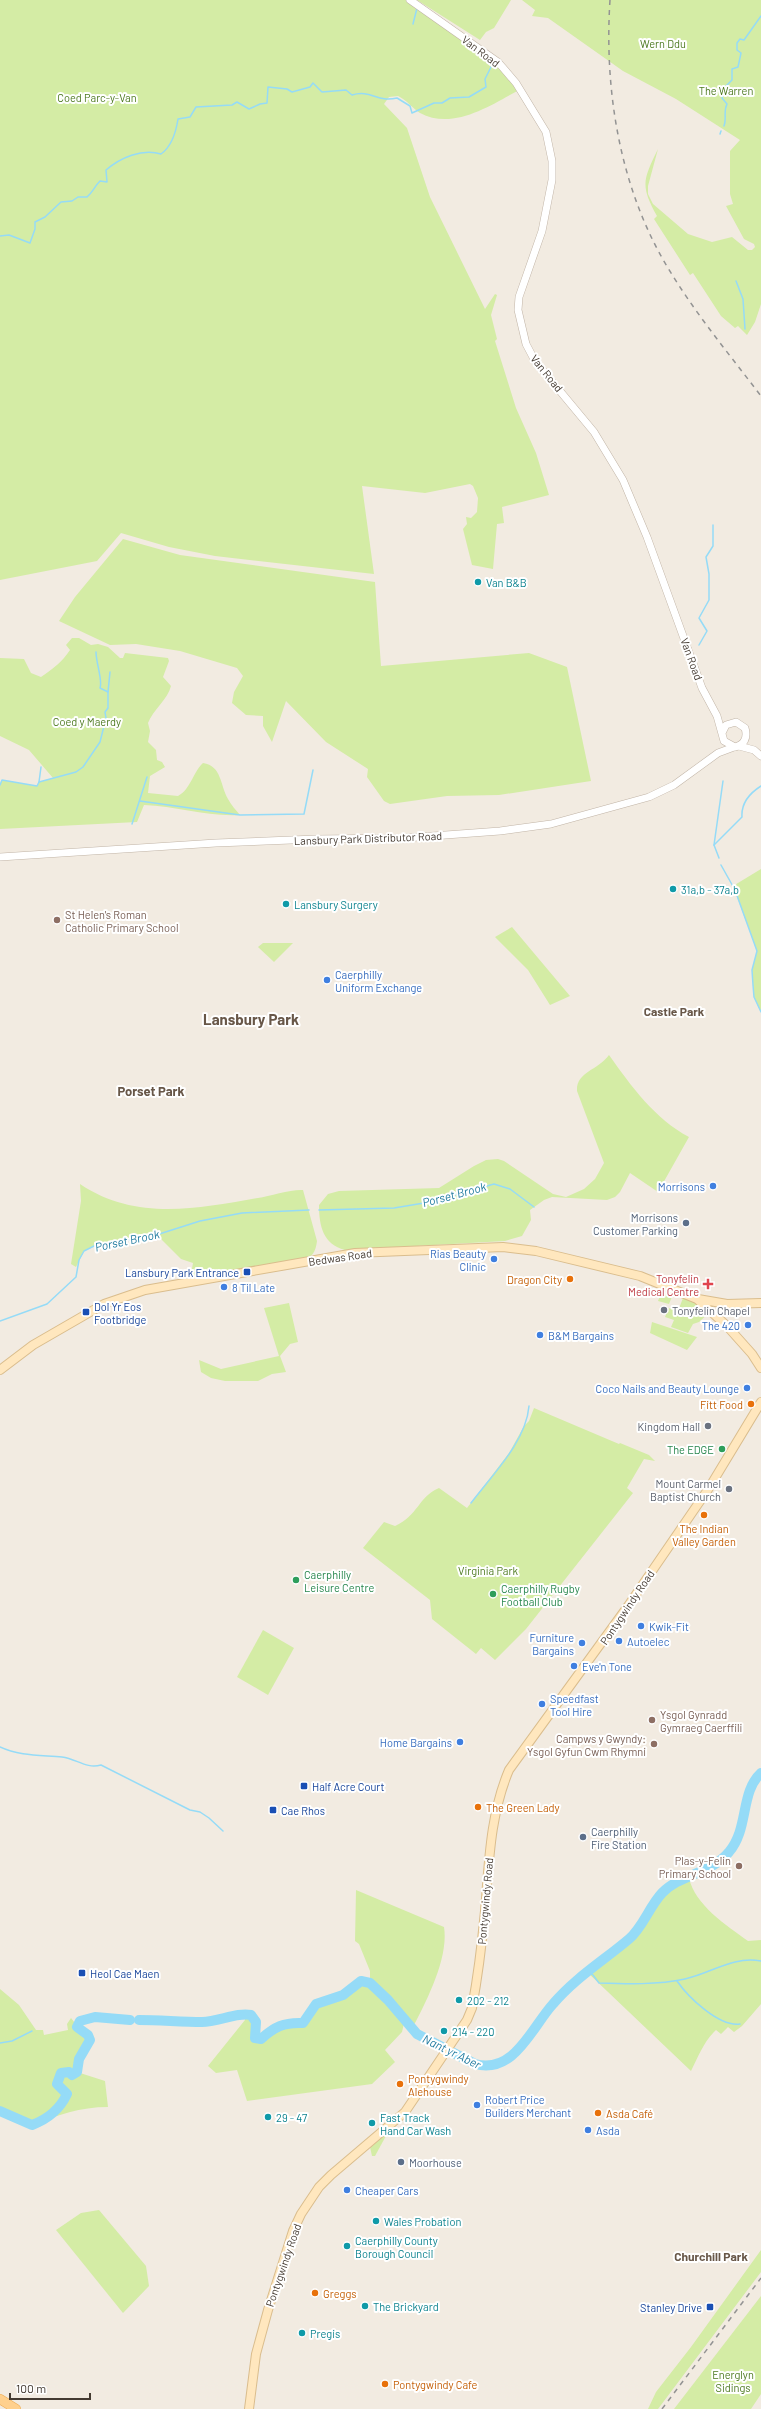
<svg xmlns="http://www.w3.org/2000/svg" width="761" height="2409" font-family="Barlow,sans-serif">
<rect width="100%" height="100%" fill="#f2ebe1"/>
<g fill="#d4eca5">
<path d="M0,0H410L489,54L519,90C491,105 453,131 420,113C412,108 407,100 398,96L389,97L384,104L407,128L430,197L485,309L495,294L497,295L491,315L497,339L495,341L516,408L536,453L549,495L502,507L504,523L497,524L493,569L472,565L463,529L467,524L466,517L471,518L477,512L478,498L473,486L470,484L425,493L362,486L374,574L215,556L169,547L121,533L97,561L0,580Z"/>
<polygon points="417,0 511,0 494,28 486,32 480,40"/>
<path d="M522,0H761V304L755,322L747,335L738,326L735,328L721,316L693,273L690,275L654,219L657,216C640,185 643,180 658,149L648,186V194L653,204L688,234L712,242L732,237L748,250H752L755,247L754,244L744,239L726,206L733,204L730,194V151L740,140L676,99L623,71L548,18L532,16L535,10Z"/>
<polygon points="123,539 180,555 375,582 381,666 529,653 567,667 591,781 499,795 447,796 390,804 384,801 367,777 368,769 326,742 286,701 272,742 263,726 263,716 246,715 232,703 234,692 243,676 237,668 180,651 136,644 110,645 59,621 75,597"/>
<path d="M72,638H79L91,645L98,644L108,647L120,658H123L125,653L168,658L169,661L163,677L171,686C168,699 153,710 148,723L150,731L148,742L156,750L157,760L162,762L165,767L150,776L148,793L178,796C191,789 193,772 203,763C222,766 220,785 228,799C231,805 236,810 240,815C207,817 177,806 144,805L137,822L0,829V785L2,780L37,786L39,782L53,778L29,750L0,736V658L24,659L31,673L41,677C53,669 62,662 70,650L66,645Z"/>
<polygon points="761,869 761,1012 754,997 753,985 752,970 757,951 733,886"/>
<polygon points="512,927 570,996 550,1005 528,970 495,937"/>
<polygon points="263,943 293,943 274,962 258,947"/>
<path d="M609,1055C631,1086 655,1119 689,1137L658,1192L630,1173L620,1192L615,1197L607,1200L552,1197L544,1200L530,1210L531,1220L522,1236L505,1241L345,1250C323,1244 319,1226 319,1205L328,1194L339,1191L439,1188L474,1166L486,1160L498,1159L504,1161L553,1194L566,1197L584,1189L595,1179L604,1163L577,1091C576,1072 597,1071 609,1055Z"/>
<path d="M80,1184C135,1221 196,1209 258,1198C270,1196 292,1189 303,1190L317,1241C316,1249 314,1254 308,1259L187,1279L191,1274L193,1263L181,1259L157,1235L94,1246L84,1251L76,1267L71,1264L81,1201Z"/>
<polygon points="663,1288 690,1299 710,1312 699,1322 693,1324 688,1333 671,1327 674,1320 665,1317 669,1308 678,1311 683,1298 673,1294 669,1304 658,1301"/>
<polygon points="289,1303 298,1342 290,1344 280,1356 286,1372 272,1374 258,1381 225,1381 211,1378 201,1372 199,1360 221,1369 279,1356 264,1308"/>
<polygon points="652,1322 697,1337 687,1350 650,1333"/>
<path d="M534,1408L619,1444L620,1443L649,1455L655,1461L644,1459L627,1488L633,1493L526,1629L495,1660L481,1648L476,1654L432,1619L430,1600L363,1548L384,1522L395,1526C418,1516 418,1497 439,1488L467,1508L509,1453L524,1426L529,1421Z"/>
<polygon points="263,1630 294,1648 268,1695 237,1677"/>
<path d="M689,1878C695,1905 726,1925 748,1941L761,1940V2004L742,2026L734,2032L728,2027L721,2034L716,2030C704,2041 698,2057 691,2071L587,1972L630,1939L663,1892Z"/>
<path d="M356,1890L444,1927C449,1958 426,2002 412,2029L405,2019L402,2032L385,2050L395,2062L372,2084L247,2101L237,2070L216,2073L208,2066L245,2020L244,2013L251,2015L256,2022L255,2038L261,2039C274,2027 284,2022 303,2023L316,2004L342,1995L361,1981L370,1982V1971L359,1944L355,1941Z"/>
<path d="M0,1989L19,2005L36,2030H43L44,2035L68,2030L67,2024L71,2018L81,2031L88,2035L90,2040L79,2059L77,2072L105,2081L108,2107C80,2107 58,2115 32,2125L0,2111Z"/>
<polygon points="387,2134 375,2156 372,2156 370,2147"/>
<polygon points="99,2210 146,2266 149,2286 123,2313 56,2230 81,2213"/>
<polygon points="761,2250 761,2272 658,2409 648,2409 656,2392 691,2347"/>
<polygon points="761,2296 761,2394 751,2409 674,2409"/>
</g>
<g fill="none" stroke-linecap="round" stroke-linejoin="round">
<g stroke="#95dbf7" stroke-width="1.5">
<polyline points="413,24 417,8"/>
<path d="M724,126C727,119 723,112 727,104L722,98L726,86L732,80V69L738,67L741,53L737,50V43L740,39L744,40L761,16"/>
<polyline points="720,134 721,131"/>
<path d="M0,236L9,235L30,243L35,229V222L45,217L61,202L72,201L78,197H87C93,192 94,187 100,181L107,182L106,170C120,158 142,148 161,154C171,147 176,132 178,119L190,117L196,107L232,105L237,102L249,109L260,104L267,103L268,87L287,89L292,92L310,87L313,83L322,92L346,90L352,95C371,89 377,103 397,98L410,106L412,113L434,103H442L450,98L469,97L486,87L485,79L492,65"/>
<polyline points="736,281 743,299 745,329"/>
<polyline points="699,645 707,631 699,618 709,600 709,574 706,557 713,546 713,525"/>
<polyline points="108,692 110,672"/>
<polyline points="39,782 41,767"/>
<path d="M0,785L2,780L37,786L39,782L76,772L83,767L100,742L106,718L105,712L108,708V692L100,688C103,681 96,663 96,652"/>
<polyline points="140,801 240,815 304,814 313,770"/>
<polyline points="132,824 147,777"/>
<path d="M714,845L742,817C741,803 750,793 761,786"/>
<polyline points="719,858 714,845 723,781"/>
<polyline points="721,865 735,890 757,951 752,970 753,985 754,997 761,1012"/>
<polyline points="319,1210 394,1208 430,1202 494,1184 510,1189 534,1207"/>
<polyline points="0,1321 47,1304 76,1277 79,1260 84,1251 94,1246 153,1236 200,1221 242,1213 309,1210"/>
<path d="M471,1503C492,1475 526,1442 529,1406"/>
<path d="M0,1747C19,1756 42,1755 62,1757C77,1759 86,1769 101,1765L190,1810L200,1812L209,1818L223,1831"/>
<path d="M587,1971L593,1975L599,1983C627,1984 657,1985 685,1979C712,1973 732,1956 761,1961"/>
<path d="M677,1981C688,1997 719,2027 740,2024"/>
<polyline points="0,2043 12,2041 32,2031"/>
</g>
<g stroke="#95dbf7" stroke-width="10">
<path d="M139,2020C160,2020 181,2022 202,2022C218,2022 237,2012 251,2015L256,2022L255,2038L261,2039C274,2027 284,2022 303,2023L316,2004L343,1995L361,1981L370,1983L388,2000L417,2034L475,2064C514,2075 532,2027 553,2004C575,1978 603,1961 629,1939C643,1927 649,1907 662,1893C680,1874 711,1874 729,1852C749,1829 740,1792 761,1773"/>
<path d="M0,2111L32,2125C48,2119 60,2109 67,2094L57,2084L61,2073L69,2072L72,2075L77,2072L79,2059L90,2040L88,2035L77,2027L80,2021L95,2017L130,2020"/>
</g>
<defs>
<g id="tertiary">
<path d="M410,0L498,62L516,83L546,132L552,161V180L542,231L519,297L518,310L526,344L535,361L594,432L623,480L647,537L702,688L717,716L724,741L735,747C744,745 748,738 745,728L736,722L726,725L722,733"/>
<polyline points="739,746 754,750 761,756"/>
<polyline points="0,857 216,843 316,839 405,838 500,831 551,824 649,797 674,785 718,753 734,747"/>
</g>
<g id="secondary">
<polyline points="698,1299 727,1304 761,1303"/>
<polyline points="0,1370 33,1345 104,1304 145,1290 355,1253 503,1247 536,1251 640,1276 697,1299 727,1326 752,1354 761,1368"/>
<path d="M249,2409L256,2354L268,2310L293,2231L301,2214L319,2187L331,2175L405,2112L467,2020L472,2008C478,1976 482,1943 485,1911C489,1862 490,1815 509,1770L628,1606L709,1488L761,1402"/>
</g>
<polyline id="primary" points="0,2399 16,2409"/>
</defs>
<use href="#tertiary" stroke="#c1b4a6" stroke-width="8"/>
<use href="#secondary" stroke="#dabd8d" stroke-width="10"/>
<use href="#primary" stroke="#eeac53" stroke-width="10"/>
<use href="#tertiary" stroke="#fff" stroke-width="7"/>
<use href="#secondary" stroke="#ffe7be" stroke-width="8"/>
<use href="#primary" stroke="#ffd08d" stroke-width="9"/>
<g stroke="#939393" stroke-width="1.5" stroke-dasharray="5 5" stroke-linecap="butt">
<path d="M610,0C604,91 620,189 668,268C695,313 729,354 761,396"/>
<polyline points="662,2409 761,2278"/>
</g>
</g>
<g fill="#0f9aa8" stroke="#fff" stroke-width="1.5">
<circle cx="478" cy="582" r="4"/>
<circle cx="673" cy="889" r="4"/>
<circle cx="286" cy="904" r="4"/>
<circle cx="459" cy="2000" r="4"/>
<circle cx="444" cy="2031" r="4"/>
<circle cx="268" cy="2117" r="4"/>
<circle cx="372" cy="2123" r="4"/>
<circle cx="376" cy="2221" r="4"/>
<circle cx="347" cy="2246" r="4"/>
<circle cx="365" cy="2306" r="4"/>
<circle cx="302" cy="2333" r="4"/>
</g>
<g fill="#8d6e63" stroke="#fff" stroke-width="1.5">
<circle cx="57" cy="920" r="4"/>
<circle cx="652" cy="1720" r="4"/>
<circle cx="654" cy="1744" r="4"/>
<circle cx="739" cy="1866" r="4"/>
</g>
<g fill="#3f7fe0" stroke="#fff" stroke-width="1.5">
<circle cx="327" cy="980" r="4"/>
<circle cx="713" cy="1186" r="4"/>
<circle cx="494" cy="1259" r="4"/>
<circle cx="224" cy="1287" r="4"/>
<circle cx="748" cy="1325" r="4"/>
<circle cx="540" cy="1335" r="4"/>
<circle cx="747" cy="1388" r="4"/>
<circle cx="641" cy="1626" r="4"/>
<circle cx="619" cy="1641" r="4"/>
<circle cx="582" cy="1643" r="4"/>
<circle cx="574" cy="1666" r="4"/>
<circle cx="542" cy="1704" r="4"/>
<circle cx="460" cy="1742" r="4"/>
<circle cx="477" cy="2105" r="4"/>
<circle cx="588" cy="2130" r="4"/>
<circle cx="347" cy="2190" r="4"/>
</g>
<g fill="#5c6f8a" stroke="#fff" stroke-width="1.5">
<circle cx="686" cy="1223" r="4"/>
<circle cx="583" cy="1837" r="4"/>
<circle cx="401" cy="2162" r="4"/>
</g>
<g fill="#1a4fb4" stroke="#fff" stroke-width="1.5">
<rect x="243" y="1268" width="8" height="8" rx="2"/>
<rect x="82" y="1308" width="8" height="8" rx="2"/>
<rect x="300" y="1782" width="8" height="8" rx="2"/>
<rect x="269" y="1806" width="8" height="8" rx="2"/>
<rect x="78" y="1969" width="8" height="8" rx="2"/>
<rect x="706" y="2303" width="8" height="8" rx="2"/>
</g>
<g fill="#e8710a" stroke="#fff" stroke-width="1.5">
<circle cx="570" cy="1279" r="4"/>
<circle cx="751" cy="1404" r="4"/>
<circle cx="704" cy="1515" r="4"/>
<circle cx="478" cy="1807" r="4"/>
<circle cx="400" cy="2084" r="4"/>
<circle cx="598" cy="2113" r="4"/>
<circle cx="315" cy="2293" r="4"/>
<circle cx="385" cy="2384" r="4"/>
</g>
<path fill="#e0444e" stroke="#fff" stroke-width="1.5" d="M706 1278h4v4h4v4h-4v4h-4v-4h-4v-4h4z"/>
<g fill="#6b7280" stroke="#fff" stroke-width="1.5">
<circle cx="664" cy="1310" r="4"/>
<circle cx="708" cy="1426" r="4"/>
<circle cx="729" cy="1489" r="4"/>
</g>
<g fill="#2e9e5b" stroke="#fff" stroke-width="1.5">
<circle cx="722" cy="1449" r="4"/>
<circle cx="296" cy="1580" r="4"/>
<circle cx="493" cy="1594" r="4"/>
</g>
<g text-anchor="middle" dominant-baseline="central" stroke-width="4" stroke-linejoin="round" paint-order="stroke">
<g font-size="11" fill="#4d7a20" stroke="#fff">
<text x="663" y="43">Wern Ddu</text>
<text x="726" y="90">The Warren</text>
<text x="97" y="97">Coed Parc-y-Van</text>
<text x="87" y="721">Coed y Maerdy</text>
<text x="488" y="1570">Virginia Park</text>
<text x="733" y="2374">Energlyn<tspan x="733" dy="13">Sidings</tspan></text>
</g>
<g font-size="11" fill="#443a31" stroke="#fff">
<text transform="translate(481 51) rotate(37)">Van Road</text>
<text transform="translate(547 373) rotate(51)">Van Road</text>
<text transform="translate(692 659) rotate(70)">Van Road</text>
<text transform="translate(368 838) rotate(-2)">Lansbury Park Distributor Road</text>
<text transform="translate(340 1257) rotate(-8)">Bedwas Road</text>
<text transform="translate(627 1607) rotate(-56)">Pontygwindy Road</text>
<text transform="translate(485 1901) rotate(-85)">Pontygwindy Road</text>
<text transform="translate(283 2265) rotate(-71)">Pontygwindy Road</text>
</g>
<g font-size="11" fill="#0d838f" stroke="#fff" text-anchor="start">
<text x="486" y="582">Van B&amp;B</text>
<text x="681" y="889">31a,b - 37a,b</text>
<text x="294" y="904">Lansbury Surgery</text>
<text x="467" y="2000">202 - 212</text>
<text x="452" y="2031">214 - 220</text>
<text x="276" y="2117">29 - 47</text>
<text x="380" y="2117">Fast Track<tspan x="380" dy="13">Hand Car Wash</tspan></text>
<text x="384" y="2221">Wales Probation</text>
<text x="355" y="2240">Caerphilly County<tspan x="355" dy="13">Borough Council</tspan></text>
<text x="373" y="2306">The Brickyard</text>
<text x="310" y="2333">Pregis</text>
</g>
<g font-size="11" fill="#785e54" stroke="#fff" text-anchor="start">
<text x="65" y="914">St Helen's Roman<tspan x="65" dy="13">Catholic Primary School</tspan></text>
<text x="660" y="1714">Ysgol Gynradd<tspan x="660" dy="13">Gymraeg Caerffili</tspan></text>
<text x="646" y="1738" text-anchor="end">Campws y Gwyndy:<tspan x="646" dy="13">Ysgol Gyfun Cwm Rhymni</tspan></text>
<text x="731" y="1860" text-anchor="end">Plas-y-Felin<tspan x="731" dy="13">Primary School</tspan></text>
</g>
<g font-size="11" fill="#366cbe" stroke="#fff" text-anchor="start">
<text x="335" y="974">Caerphilly<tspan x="335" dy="13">Uniform Exchange</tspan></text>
<text x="705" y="1186" text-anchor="end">Morrisons</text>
<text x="486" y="1253" text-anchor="end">Rias Beauty<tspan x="486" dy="13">Clinic</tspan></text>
<text x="232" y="1287">8 Til Late</text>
<text x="740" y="1325" text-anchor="end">The 420</text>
<text x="548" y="1335">B&amp;M Bargains</text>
<text x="739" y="1388" text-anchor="end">Coco Nails and Beauty Lounge</text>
<text x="649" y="1626">Kwik-Fit</text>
<text x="574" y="1637" text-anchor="end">Furniture<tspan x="574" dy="13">Bargains</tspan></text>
<text x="627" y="1641">Autoelec</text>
<text x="582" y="1666">Eve'n Tone</text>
<text x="550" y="1698">Speedfast<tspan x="550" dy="13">Tool Hire</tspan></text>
<text x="452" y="1742" text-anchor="end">Home Bargains</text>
<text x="485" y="2099">Robert Price<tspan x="485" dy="13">Builders Merchant</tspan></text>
<text x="596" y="2130">Asda</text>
<text x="355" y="2190">Cheaper Cars</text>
</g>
<g font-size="11" fill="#4e5e75" stroke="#fff" text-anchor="start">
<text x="678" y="1217" text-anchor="end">Morrisons<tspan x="678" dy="13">Customer Parking</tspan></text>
<text x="591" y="1831">Caerphilly<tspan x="591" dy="13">Fire Station</tspan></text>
<text x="409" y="2162">Moorhouse</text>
</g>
<g font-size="11" fill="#164399" stroke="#fff" text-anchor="start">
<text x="239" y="1272" text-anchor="end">Lansbury Park Entrance</text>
<text x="94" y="1306">Dol Yr Eos<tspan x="94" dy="13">Footbridge</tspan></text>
<text x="312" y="1786">Half Acre Court</text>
<text x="281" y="1810">Cae Rhos</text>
<text x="90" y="1973">Heol Cae Maen</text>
<text x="702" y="2307" text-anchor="end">Stanley Drive</text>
</g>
<g font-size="11" fill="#be3a42" stroke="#fff" text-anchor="end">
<text x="699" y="1278">Tonyfelin<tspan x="699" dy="13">Medical Centre</tspan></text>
</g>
<g font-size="11" fill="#c56008" stroke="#fff" text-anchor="start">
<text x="562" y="1279" text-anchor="end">Dragon City</text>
<text x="743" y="1404" text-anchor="end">Fitt Food</text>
<text x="704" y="1528" text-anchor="middle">The Indian<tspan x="704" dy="13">Valley Garden</tspan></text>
<text x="486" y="1807">The Green Lady</text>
<text x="408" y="2078">Pontygwindy<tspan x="408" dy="13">Alehouse</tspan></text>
<text x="606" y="2113">Asda Café</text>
<text x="323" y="2293">Greggs</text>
<text x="393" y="2384">Pontygwindy Cafe</text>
</g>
<g font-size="11" fill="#5b616d" stroke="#fff" text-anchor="end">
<text x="672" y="1310" text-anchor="start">Tonyfelin Chapel</text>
<text x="700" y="1426">Kingdom Hall</text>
<text x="721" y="1483">Mount Carmel<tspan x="721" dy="13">Baptist Church</tspan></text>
</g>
<g font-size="11" fill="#27864d" stroke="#fff" text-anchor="start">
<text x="714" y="1449" text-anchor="end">The EDGE</text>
<text x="304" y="1574">Caerphilly<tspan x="304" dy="13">Leisure Centre</tspan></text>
<text x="501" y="1588">Caerphilly Rugby<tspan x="501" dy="13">Football Club</tspan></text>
</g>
<g font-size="12" font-weight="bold" fill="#685748" stroke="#fff">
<text x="674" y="1011">Castle Park</text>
<text x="711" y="2256">Churchill Park</text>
</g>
<g font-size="12" font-style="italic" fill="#1f7a9f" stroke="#fff">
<text transform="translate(454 1194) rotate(-15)">Porset Brook</text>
<text transform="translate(127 1240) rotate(-12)">Porset Brook</text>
<text transform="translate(452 2051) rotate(26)">Nant yr Aber</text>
</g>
<g font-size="13" font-weight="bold" fill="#685748" stroke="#fff">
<text x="151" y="1091">Porset Park</text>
</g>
<g font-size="15" font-weight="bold" fill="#685748" stroke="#fff">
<text x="251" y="1019">Lansbury Park</text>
</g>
</g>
<path d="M10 2393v6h80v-6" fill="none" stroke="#443a31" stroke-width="2"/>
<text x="16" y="2393" font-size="12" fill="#443a31" stroke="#ffffff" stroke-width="3" paint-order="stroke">100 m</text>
</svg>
